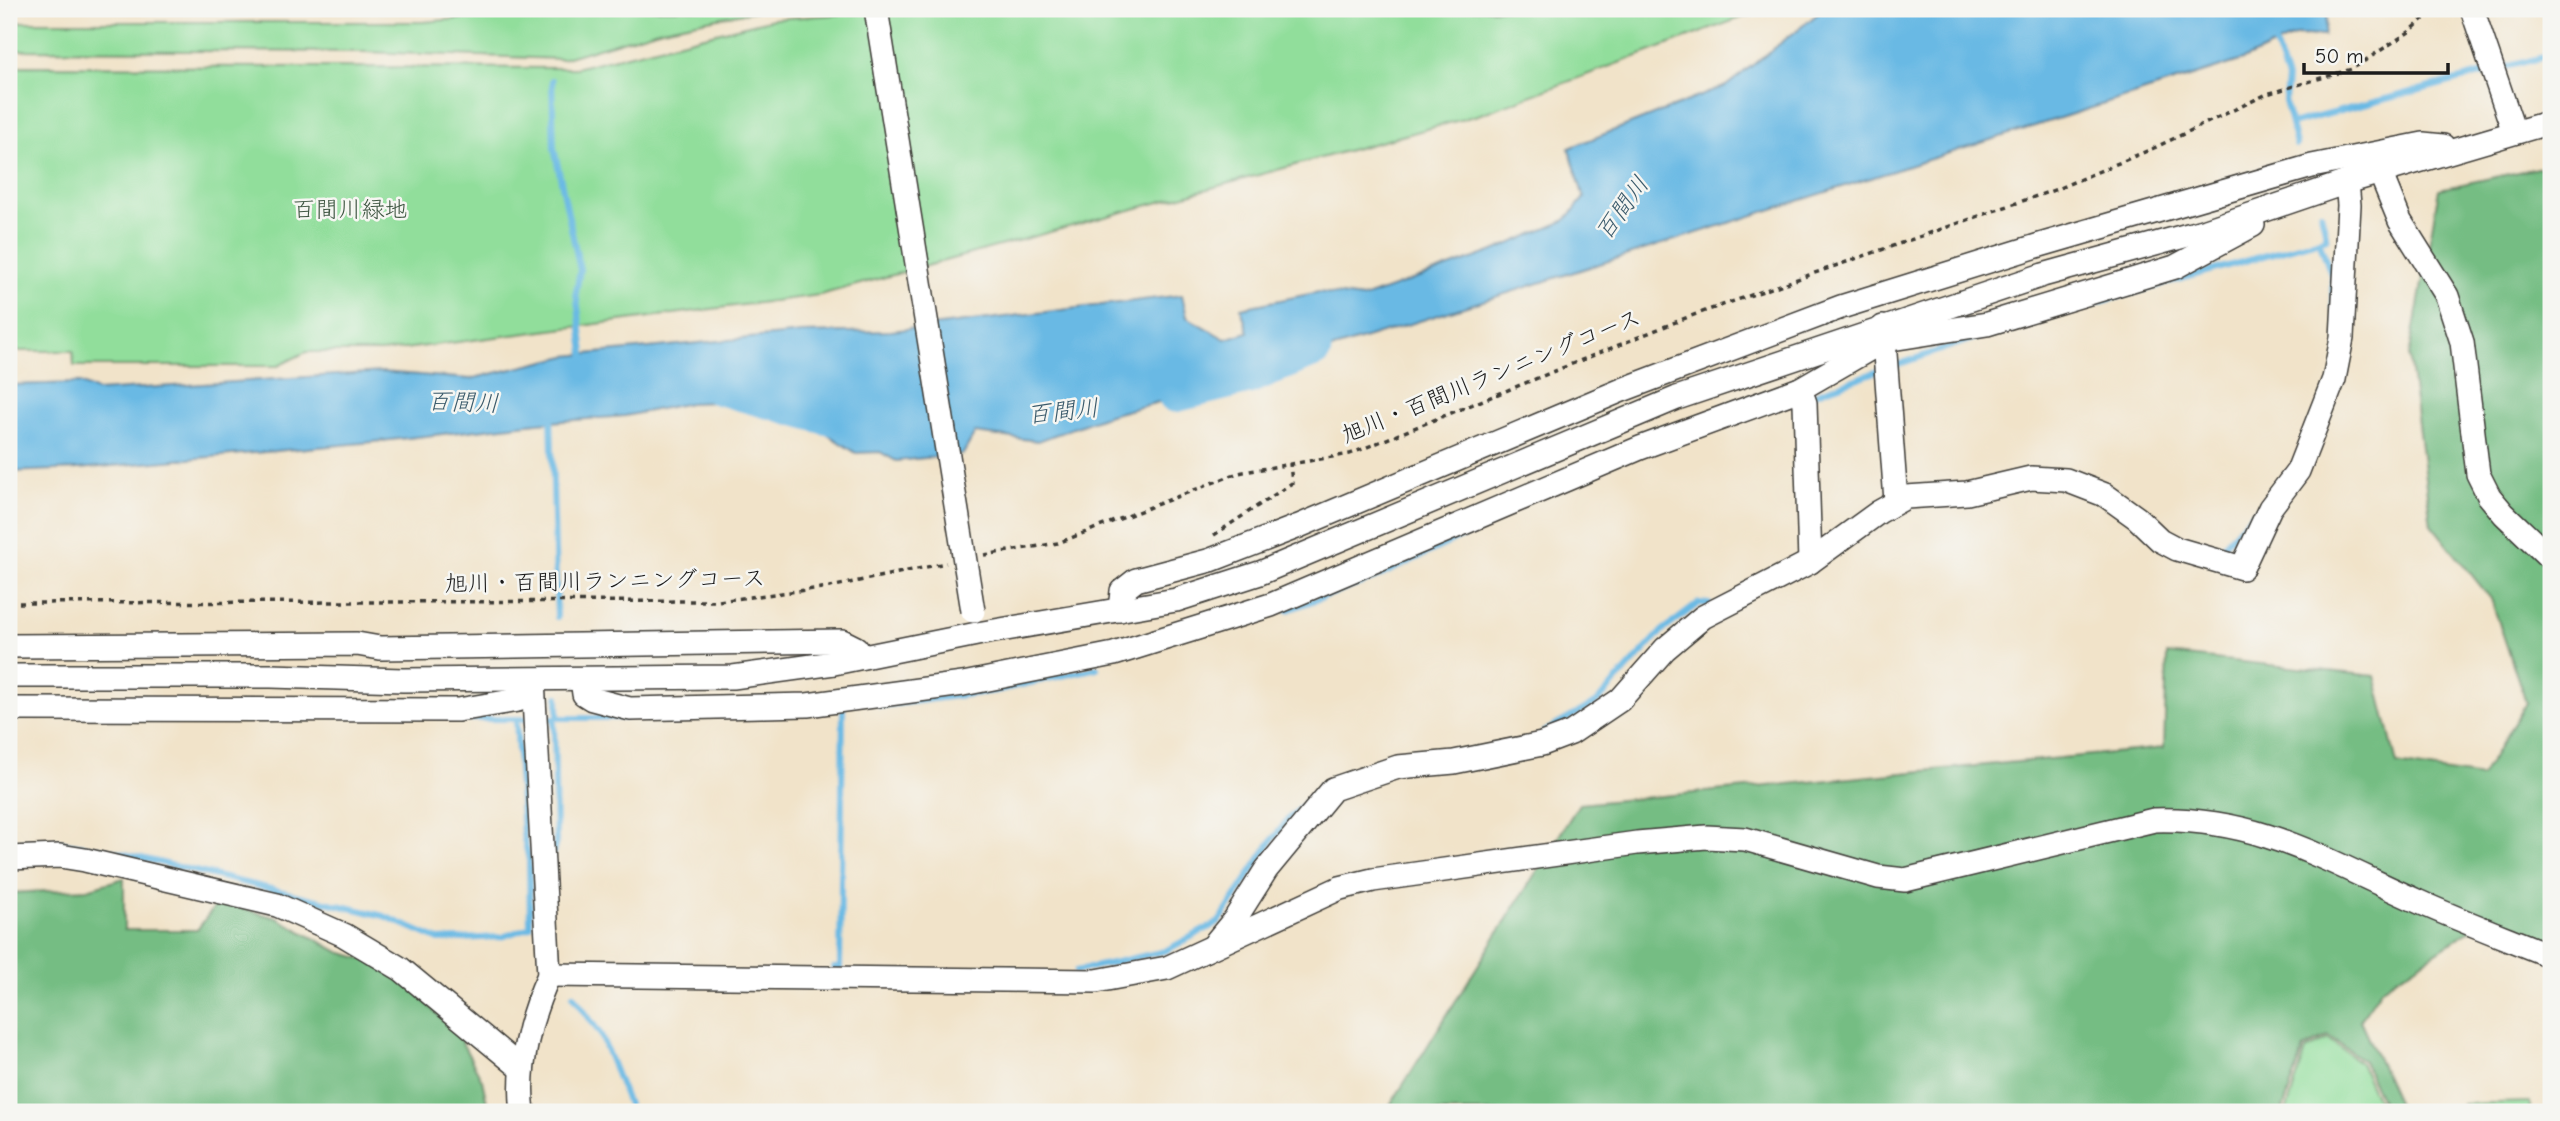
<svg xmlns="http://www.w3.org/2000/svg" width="2560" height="1121" font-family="'Comic Neue','Klee One',sans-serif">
<rect width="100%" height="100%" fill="#f6f6f2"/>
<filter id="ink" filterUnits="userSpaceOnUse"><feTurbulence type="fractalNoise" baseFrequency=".0143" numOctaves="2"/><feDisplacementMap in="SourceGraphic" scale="14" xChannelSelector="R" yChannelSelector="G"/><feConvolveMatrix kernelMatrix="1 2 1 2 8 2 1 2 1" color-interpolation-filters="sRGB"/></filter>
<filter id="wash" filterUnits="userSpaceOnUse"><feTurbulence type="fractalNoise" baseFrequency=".00686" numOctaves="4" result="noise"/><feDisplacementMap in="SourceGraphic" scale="28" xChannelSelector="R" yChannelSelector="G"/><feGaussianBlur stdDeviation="1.57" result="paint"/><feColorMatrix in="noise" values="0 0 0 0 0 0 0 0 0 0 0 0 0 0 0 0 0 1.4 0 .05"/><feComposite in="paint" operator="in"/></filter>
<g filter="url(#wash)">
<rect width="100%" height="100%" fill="#f1e3c9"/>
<g fill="#91de9b" stroke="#567d5c" stroke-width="2">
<polygon points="573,9 764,9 662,29 562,59 364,52 9,50 9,22 423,22"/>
<polygon points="921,9 1765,9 1478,115 820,295 381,352 306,352 278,366 74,366 73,351 9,351 9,66 575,68 773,19"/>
<polygon points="2329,1039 2360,1063 2382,1112 2286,1112 2306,1050"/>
<polygon points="2530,1102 2530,1112 2463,1112 2462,1104"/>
</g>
<g fill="#74bd83" stroke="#486c50" stroke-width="2">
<polygon points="2551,165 2551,943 2493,915 2382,988 2360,1020 2402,1112 2386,1112 2363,1061 2329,1036 2304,1048 2282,1112 1391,1112 1388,1109 1579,804 2164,748 2167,654 2375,676 2397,764 2481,777 2526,703 2491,599 2431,524 2409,356 2439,189"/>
<polygon points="124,878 124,930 197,930 218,902 277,918 339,952 371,961 415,991 458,1035 482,1080 489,1112 9,1112 9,893 87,889"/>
</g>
<polygon fill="#69b9e4" stroke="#426a80" stroke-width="2" points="1824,9 2328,9 2324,36 2297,35 2243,60 1189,394 1106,416 1038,441 975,433 963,454 896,461 880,452 856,453 774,400 689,403 625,416 537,423 373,442 79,469 9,472 9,385 80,383 97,391 382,372 470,379 566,356 802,333 891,331 1182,295 1187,317 1225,339 1248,332 1241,308 1319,292 1363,298 1491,252 1566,220 1584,198 1569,148 1726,86"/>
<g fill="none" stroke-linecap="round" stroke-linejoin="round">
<g stroke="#69b9e4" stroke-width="6">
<polyline points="2273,38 2287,79 2285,101 2291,124"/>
<polyline points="2498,69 2551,55"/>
<polyline points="552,80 554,148 580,270 576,292 585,361"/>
<polyline points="2296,145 2291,124 2488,72"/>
<polyline points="2319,240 2332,277 2333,308"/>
<polyline points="2085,306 2327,238 2321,213"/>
<polyline points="1891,367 1984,335"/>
<polyline points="1809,396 1881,370"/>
<polyline points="551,416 557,617"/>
<polyline points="2213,549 2219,550 2252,514 2261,508"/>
<polyline points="1288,610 1375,578 1471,532"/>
<polyline points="558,697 558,718"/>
<polyline points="880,706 995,691 1097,668"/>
<polyline points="550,718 625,718"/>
<polyline points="466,719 525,719"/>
<polyline points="1544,732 1597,702 1662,631 1699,603 1709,604"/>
<polyline points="9,843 57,842 116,852 384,916 439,940 502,937 530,927 529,860 523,834 516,719"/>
<polyline points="553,853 556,842 554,718"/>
<polyline points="834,968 840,968 843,709"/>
<polyline points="1076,971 1165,951 1219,922 1270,843 1289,818 1316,794"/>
<polyline points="573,995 601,1035 631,1112"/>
</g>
<g stroke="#69b9e4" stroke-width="35">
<polyline points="717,387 829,418"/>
<polyline points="1175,395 1248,377 1314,350"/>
</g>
</g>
</g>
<g filter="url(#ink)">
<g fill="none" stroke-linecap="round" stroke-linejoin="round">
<defs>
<g id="minor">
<polyline points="2472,9 2514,132"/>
<polyline points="2380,172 2400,221 2447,296 2462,342 2478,474 2489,496 2504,514 2551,559"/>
<polyline points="1883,327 1896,501"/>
<polyline points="1800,389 1805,403 1810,562"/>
<polyline points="1120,610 1122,591 1136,580 1211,560 1299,526 1622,390 1841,307 2040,245 2312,166 2423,144 2443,146"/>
<polyline points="9,646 357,644 380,648 842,641 856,648 862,657"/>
<polyline points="9,676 271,676 403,680 733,677 834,663 977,634 1176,600 1260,573 1677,398 2043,275 2206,230 2347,182 2551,122"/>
<polyline points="582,679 584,694 592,699 630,709 807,705 963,684 1114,654 1271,605 1640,448 1800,389 1885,340 1987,324 2175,267 2253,225"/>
<polyline points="9,709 458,710 518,700 533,689"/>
<polyline points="9,858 60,856 85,860 277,905 344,935 401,969 522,1069"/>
<polyline points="1216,942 1235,919 1266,870 1333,789 1398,767 1454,762 1542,744 1571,733 1620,700 1665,649 1703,617 1810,562 1879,512 1906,497 1967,493 2031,478 2066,480 2105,495 2137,518 2160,540 2177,549 2242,568 2270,508 2298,471 2334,379 2342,338 2349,205 2347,182"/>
<path d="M549,975L1096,981L1167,968L1340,888L1373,880L1637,843L1706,837L1745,839L1878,877L1905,880L2154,820C2258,817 2325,860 2417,901C2461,921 2507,938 2551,956"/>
<path d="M523,1112C517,1067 530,1016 549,975L533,680"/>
</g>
</defs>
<use href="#minor" stroke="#3c3a36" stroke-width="26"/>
<g stroke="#3c3a36" stroke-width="3.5" stroke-dasharray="5 5" stroke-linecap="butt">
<polyline points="1214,535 1292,483 1290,463"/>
<polyline points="984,555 1058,543 1238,473 1350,454 1688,317 2057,189 2154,148 2267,94 2352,69 2409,32 2435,9"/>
<polyline points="9,603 718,601 830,587 946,563"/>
</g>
<use href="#minor" stroke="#fff" stroke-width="23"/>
<defs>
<polyline id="minor-bridge" points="876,9 973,611"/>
</defs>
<use href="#minor-bridge" stroke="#3c3a36" stroke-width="26" stroke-linecap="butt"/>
<use href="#minor-bridge" stroke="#fff" stroke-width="23"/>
</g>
</g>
<g text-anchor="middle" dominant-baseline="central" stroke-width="5" stroke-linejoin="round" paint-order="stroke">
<g font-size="23" fill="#3f5642" stroke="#f6f6f2">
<text x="350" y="209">百間川緑地</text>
</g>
<g font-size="23" fill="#1c1c1c" stroke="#f6f6f2">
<text transform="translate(1491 376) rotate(-22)">旭川・百間川ランニングコース</text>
<text transform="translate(605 581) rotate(-1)">旭川・百間川ランニングコース</text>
</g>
<g font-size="24" font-style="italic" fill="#3b5b6c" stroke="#f6f6f2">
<text transform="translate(1622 208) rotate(-54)">百間川</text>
<text transform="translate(463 402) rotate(2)">百間川</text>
<text transform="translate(1063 411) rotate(-6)">百間川</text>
</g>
</g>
<rect width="2560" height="1121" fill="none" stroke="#f6f6f2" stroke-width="35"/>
<path d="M2304 63v10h144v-10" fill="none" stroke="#1c1c1c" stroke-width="3.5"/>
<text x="2315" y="63" font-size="21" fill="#1c1c1c" stroke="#f6f6f2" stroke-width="5" paint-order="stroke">50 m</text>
</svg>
